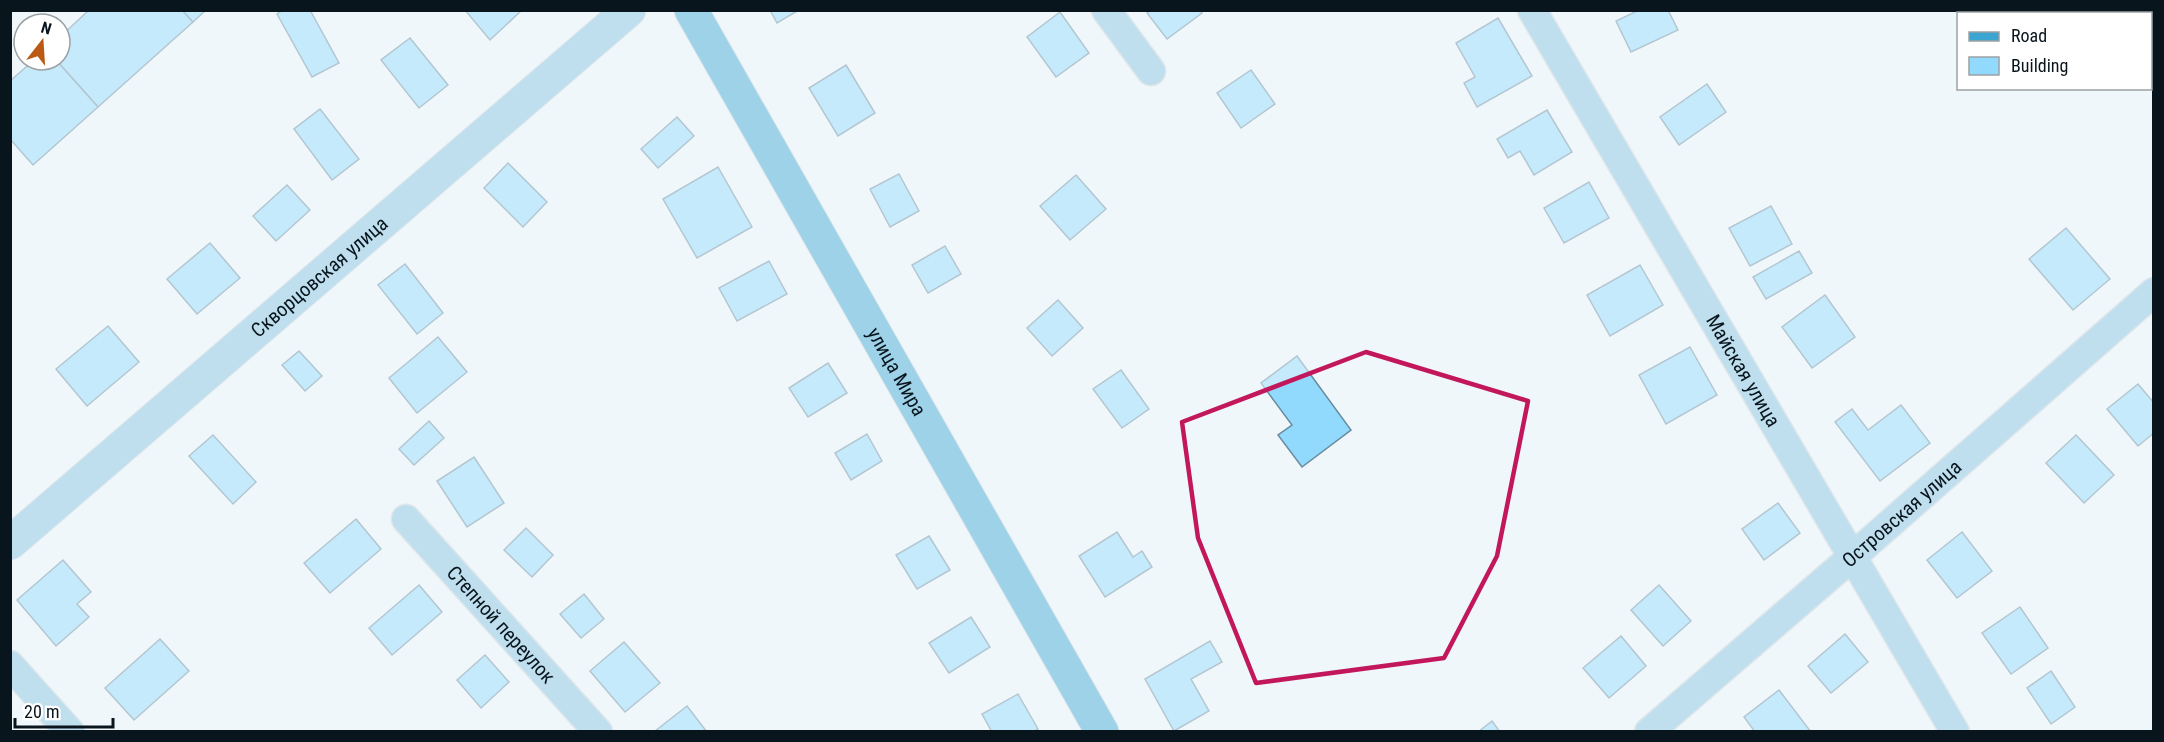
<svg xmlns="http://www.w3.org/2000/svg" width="2164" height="742" font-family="'Roboto Condensed',sans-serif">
<rect width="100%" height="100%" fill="#f0f7fb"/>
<g fill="#91d9fd" stroke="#688b9d" stroke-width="1.5">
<polygon points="89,10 182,10 193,22 98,107 56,60 60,60 60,37"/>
<polygon points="182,10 206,10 193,22"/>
<polygon points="283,10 310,10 339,63 312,77 277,14"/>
<polygon points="465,10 522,10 490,40"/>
<polygon points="770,10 799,10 777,23"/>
<polygon points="1151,10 1200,10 1202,13 1167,39 1147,13"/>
<polygon points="1639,10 1668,10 1678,30 1631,52 1616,21"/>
<polygon points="2037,10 2079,10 2082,14 2034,14"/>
<polygon points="2133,10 2154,10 2154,45 2150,47 2150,14 2128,14"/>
<polygon points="1060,12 1089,53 1056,77 1027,37"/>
<polygon points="1498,18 1532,76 1477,107 1464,83 1475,77 1456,43"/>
<polygon points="410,38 448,85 419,108 381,60"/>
<polygon points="34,60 56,60 98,107 33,165 10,139 10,81"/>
<polygon points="846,65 875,113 838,136 809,88"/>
<polygon points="1251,70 1275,104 1241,128 1217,93"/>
<polygon points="1707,84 1726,112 1679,145 1660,117"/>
<polygon points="320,109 359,159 332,180 294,129"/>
<polygon points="1547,110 1572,152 1534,175 1520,151 1508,158 1497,139"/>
<polygon points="677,117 694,136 658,168 641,149"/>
<polygon points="508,163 547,202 523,227 484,188"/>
<polygon points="718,167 752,227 697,258 663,199"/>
<polygon points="899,174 919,211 890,227 870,189"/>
<polygon points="1076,175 1106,209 1070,240 1040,206"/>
<polygon points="1589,182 1609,218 1564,243 1544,208"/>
<polygon points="287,185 310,210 276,241 253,216"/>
<polygon points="1771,206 1792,244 1750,266 1729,228"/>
<polygon points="2066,228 2110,279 2073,310 2029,259"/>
<polygon points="210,243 240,278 197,314 167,279"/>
<polygon points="945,246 961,274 928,293 912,265"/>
<polygon points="1799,251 1812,273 1766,299 1753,277"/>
<polygon points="769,261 787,294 737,321 719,288"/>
<polygon points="405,264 443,313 417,334 378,285"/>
<polygon points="1640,265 1663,305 1610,336 1587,295"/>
<polygon points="1825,295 1855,337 1812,368 1782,327"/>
<polygon points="1058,300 1083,328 1052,356 1027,328"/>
<polygon points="108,326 139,362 87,406 56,369"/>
<polygon points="438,337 467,372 417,413 389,378"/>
<polygon points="1690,347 1717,395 1666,424 1639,375"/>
<polygon points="299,351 322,376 305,391 282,365"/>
<polygon points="1297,356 1351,430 1302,467 1278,435 1292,425 1261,383"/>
<polygon points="828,363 847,393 808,417 789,388"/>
<polygon points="1121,370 1149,409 1122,428 1093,389"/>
<polygon points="2138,384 2154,403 2154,433 2138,446 2107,409"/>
<polygon points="1901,405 1930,443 1880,481 1835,422 1852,409 1868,430"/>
<polygon points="429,421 444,438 414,465 399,449"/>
<polygon points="867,434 882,461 851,480 835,453"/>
<polygon points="213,435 256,482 233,504 189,456"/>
<polygon points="2076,435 2114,475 2084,503 2046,463"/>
<polygon points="474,457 504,503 467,527 437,481"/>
<polygon points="1778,503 1800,533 1764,560 1742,529"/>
<polygon points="356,519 381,549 330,593 304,563"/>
<polygon points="526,528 553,555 532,577 504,550"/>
<polygon points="1117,532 1133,557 1142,551 1152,567 1105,597 1079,556"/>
<polygon points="1962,532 1992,571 1957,598 1927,560"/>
<polygon points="929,536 950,570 917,589 896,555"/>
<polygon points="63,560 91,592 77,604 89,617 56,646 17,600"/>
<polygon points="419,585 442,612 392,655 369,628"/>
<polygon points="1659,585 1691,621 1663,646 1631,610"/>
<polygon points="584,594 604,619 581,638 560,614"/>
<polygon points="2020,607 2048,648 2011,674 1982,633"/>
<polygon points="971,617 990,647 949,673 929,643"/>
<polygon points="1845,634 1868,662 1831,693 1808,666"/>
<polygon points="1621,636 1646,666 1609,698 1583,668"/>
<polygon points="160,639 189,671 134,720 105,688"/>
<polygon points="1210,641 1222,662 1191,679 1209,711 1174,731 1145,679"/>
<polygon points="624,642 660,683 625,712 590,671"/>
<polygon points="485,655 509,682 481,708 457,680"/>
<polygon points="2051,671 2075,707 2051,724 2027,688"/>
<polygon points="1779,690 1811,732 1755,732 1744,717"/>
<polygon points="1018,694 1038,729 1033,732 992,732 982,714"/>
<polygon points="687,706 707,732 655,732 655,731"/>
<polygon points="1492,721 1500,732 1478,732"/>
</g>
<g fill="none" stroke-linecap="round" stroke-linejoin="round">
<defs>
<g id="minor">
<polyline points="1106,10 1151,71"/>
<path id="s1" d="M1532,10L1955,732"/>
<path id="s2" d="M406,519L598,732"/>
<polyline points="10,665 70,732"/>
<path id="s3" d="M1649,732L1852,557L2154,292"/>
</g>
<g id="tertiary">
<path id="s4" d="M10,543L629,10"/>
</g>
<g id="secondary">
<path id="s5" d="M691,10L1102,732"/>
</g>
</defs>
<use href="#minor" stroke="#cbd3d7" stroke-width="31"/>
<use href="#tertiary" stroke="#cbd3d7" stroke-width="35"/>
<use href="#secondary" stroke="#cbd3d7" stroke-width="35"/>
<use href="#minor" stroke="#83c1df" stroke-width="28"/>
<use href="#tertiary" stroke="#83c1df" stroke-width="33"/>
<use href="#secondary" stroke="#3ba5d2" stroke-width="33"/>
</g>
<path d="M0 0H2164V742H0ZM1366,352L1528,401L1497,556L1444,658L1256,683L1198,538L1182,422Z" fill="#f0f7fb" fill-opacity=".55" fill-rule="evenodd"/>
<path fill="none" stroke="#c2185b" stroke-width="4.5" stroke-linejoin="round" d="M1366,352L1528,401L1497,556L1444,658L1256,683L1198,538L1182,422Z"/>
<g text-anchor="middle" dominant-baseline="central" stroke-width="4.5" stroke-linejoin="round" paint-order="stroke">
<g font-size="20" fill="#08151c" stroke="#fff">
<text stroke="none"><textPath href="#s4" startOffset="408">Скворцовская улица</textPath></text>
<text stroke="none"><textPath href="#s5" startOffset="416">улица Мира</textPath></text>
<text stroke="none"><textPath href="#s1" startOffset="418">Майская улица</textPath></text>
<text stroke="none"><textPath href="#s3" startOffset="334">Островская улица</textPath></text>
<text stroke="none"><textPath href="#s2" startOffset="142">Степной переулок</textPath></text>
</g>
</g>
<rect width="2164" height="742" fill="none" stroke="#08151c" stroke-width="24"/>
<rect x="1957" y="12" width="195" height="78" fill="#ffffff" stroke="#9ca1a4" stroke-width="1.5"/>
<rect x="1969" y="32" width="30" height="9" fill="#3ba5d2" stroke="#9ca1a4" stroke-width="1.5"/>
<text x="2011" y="42" font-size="18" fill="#08151c">Road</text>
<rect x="1969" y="57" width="30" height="18" fill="#91d9fd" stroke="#9ca1a4" stroke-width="1.5"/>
<text x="2011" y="72" font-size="18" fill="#08151c">Building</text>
<g transform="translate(42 42) rotate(17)"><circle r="28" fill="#ffffff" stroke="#9ca1a4" stroke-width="1.5"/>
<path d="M0-4.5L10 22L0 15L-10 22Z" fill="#ba5a14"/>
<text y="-9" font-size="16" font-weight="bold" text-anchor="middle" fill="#08151c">N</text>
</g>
<path d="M15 718v9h98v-9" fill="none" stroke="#08151c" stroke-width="3"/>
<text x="24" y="718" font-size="18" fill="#08151c" stroke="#ffffff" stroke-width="4.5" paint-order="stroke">20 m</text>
</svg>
